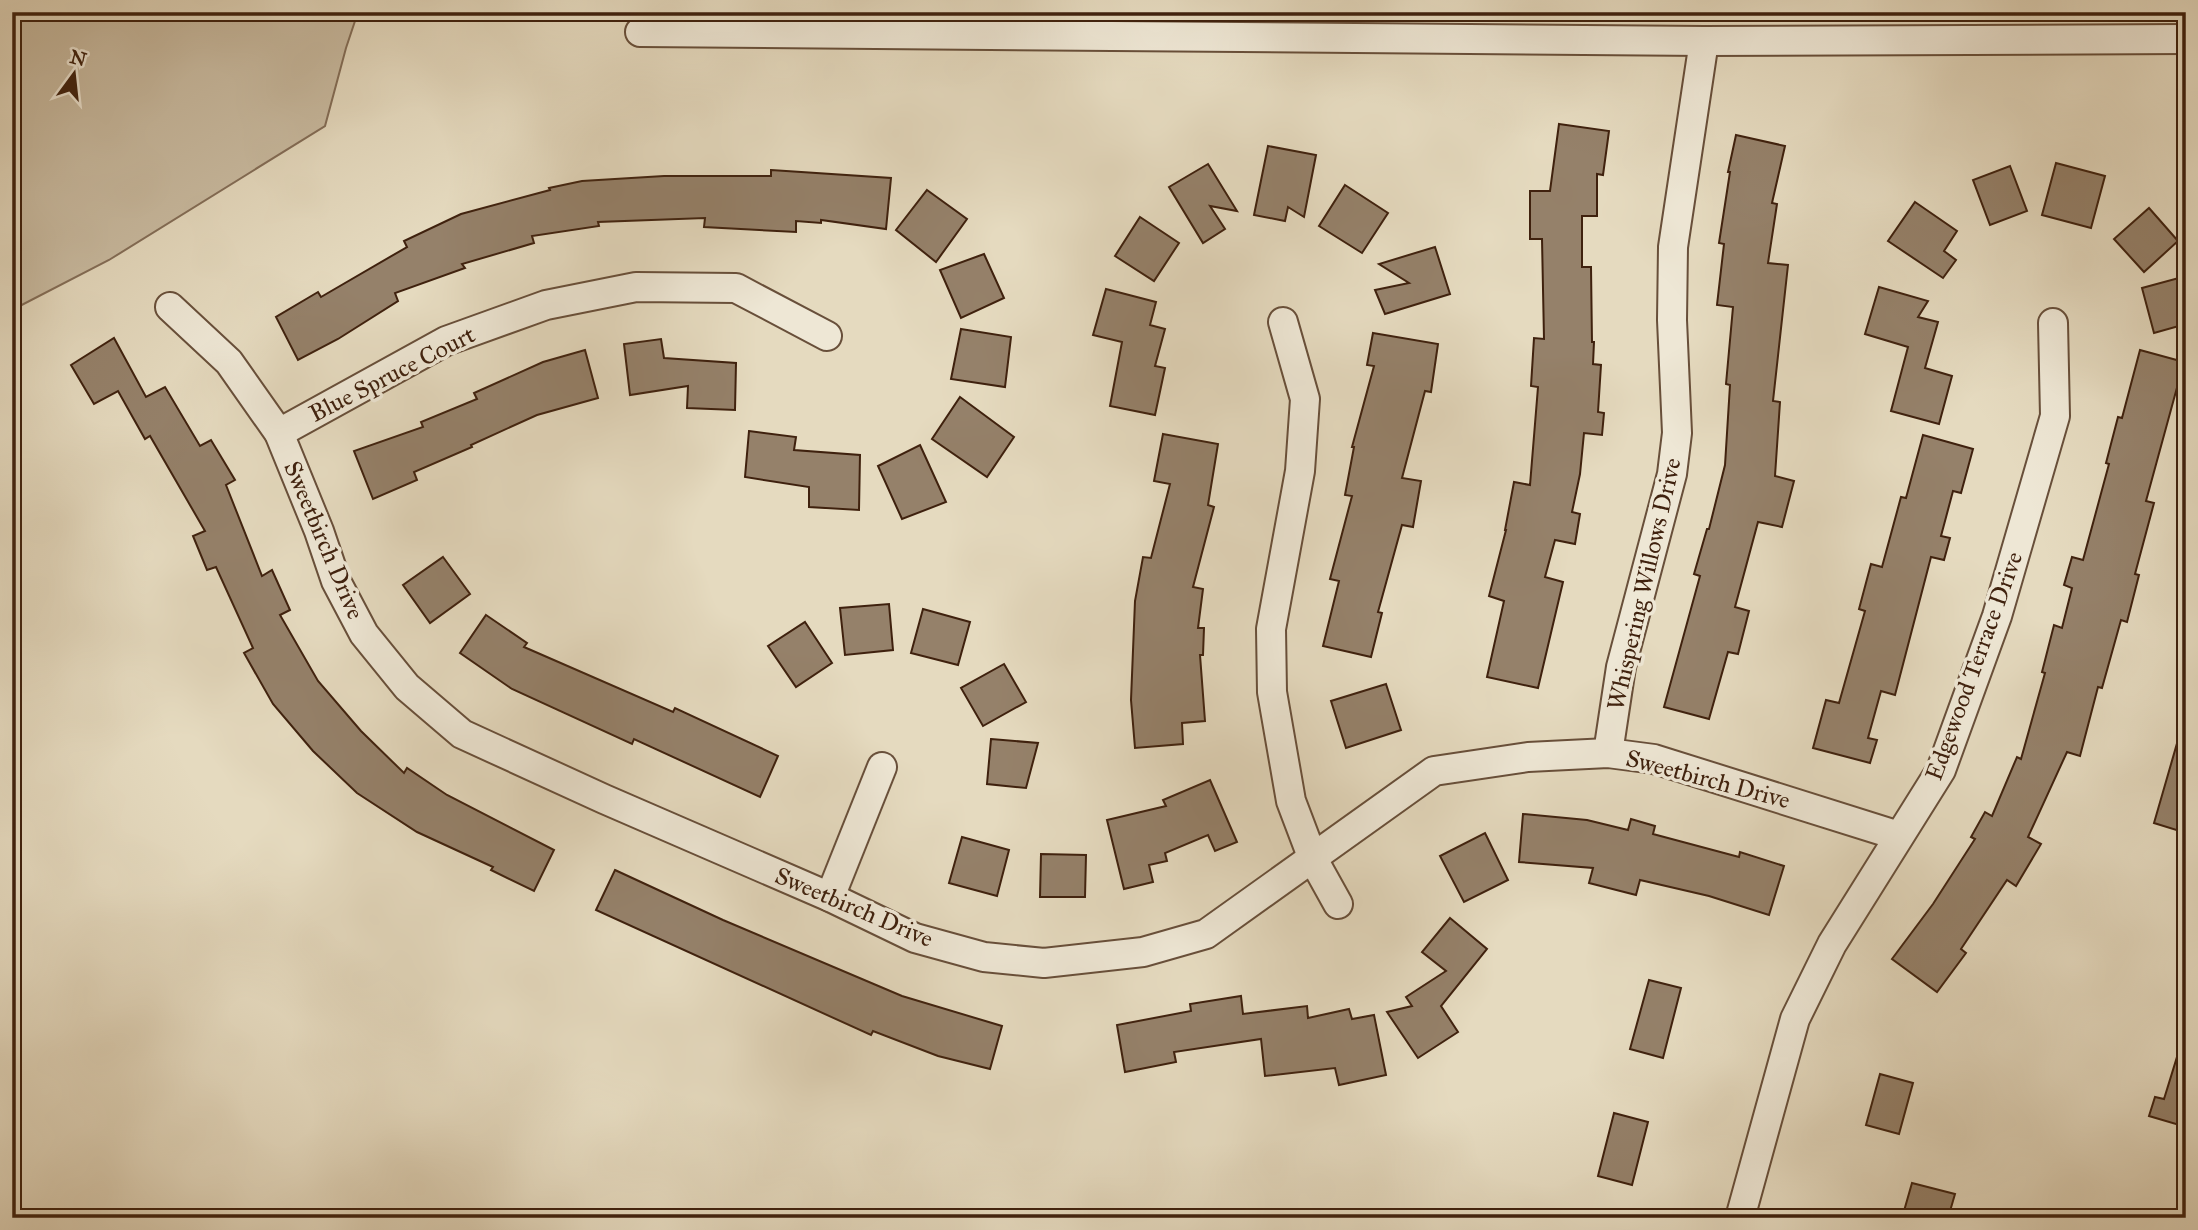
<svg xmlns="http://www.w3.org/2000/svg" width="2198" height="1230" font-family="'IM FELL Great Primer',serif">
<rect width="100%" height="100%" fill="#e5dabf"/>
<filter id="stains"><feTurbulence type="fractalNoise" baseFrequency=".00286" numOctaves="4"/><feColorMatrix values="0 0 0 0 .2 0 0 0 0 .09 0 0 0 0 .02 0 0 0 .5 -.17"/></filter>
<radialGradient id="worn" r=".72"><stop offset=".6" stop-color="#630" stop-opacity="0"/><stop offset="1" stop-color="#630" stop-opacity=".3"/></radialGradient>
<polygon fill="#c9bba1" stroke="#846e58" stroke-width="2" points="12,12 358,12 346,48 325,126 109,260 12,310"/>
<g fill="#95816a" stroke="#3f210e" stroke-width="2">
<polygon points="1559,124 1609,131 1603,175 1597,174 1597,216 1582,216 1582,267 1591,267 1592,342 1594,342 1593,364 1601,365 1598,412 1604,413 1602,435 1584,433 1580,474 1572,512 1580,514 1575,544 1555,540 1545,577 1563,582 1538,688 1487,677 1504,601 1489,596 1506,530 1505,530 1514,482 1530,485 1538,387 1531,386 1534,338 1544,339 1542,239 1530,239 1530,191 1550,191"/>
<polygon points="1736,135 1785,146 1772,203 1777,204 1768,263 1788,265 1773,401 1780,402 1775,476 1794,481 1782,527 1758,522 1735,607 1749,611 1738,654 1728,652 1709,719 1664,707 1700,576 1694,574 1707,529 1709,529 1725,465 1730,385 1726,384 1733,307 1717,305 1724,244 1719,243 1730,172 1728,172"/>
<polygon points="1268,146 1316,155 1304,217 1288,207 1285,221 1254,215"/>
<polygon points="2056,163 2105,176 2091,228 2042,215"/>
<polygon points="1208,164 1237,211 1210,206 1225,229 1203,243 1169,187"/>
<polygon points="2010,166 2027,211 1990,225 1973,180"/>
<polygon points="771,170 891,178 886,229 821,220 821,223 796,221 796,232 704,227 705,218 598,222 599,226 532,236 534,243 462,264 465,268 395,293 398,301 338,339 298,360 276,317 318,292 321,297 407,247 404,241 461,214 550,190 549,188 582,181 664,176 771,176"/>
<polygon points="1345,185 1388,213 1362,253 1319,226"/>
<polygon points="927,190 967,219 936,262 896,230"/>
<polygon points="1915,202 1957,231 1944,251 1956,260 1943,278 1888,241"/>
<polygon points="2149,208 2178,241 2144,272 2114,239"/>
<polygon points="1140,217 1179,243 1154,281 1115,256"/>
<polygon points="1435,247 1450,294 1385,314 1375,290 1409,283 1379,264"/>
<polygon points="984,254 1004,298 961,318 940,270"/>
<polygon points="2186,276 2186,324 2154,333 2142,288"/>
<polygon points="1879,287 1928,301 1918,317 1938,322 1925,368 1952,376 1939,424 1891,411 1908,347 1865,334"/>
<polygon points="1106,289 1156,302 1150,325 1165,329 1155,366 1165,368 1155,415 1110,406 1122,342 1093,335"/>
<polygon points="961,329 1011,337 1005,387 951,379"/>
<polygon points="1373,333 1438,344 1431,392 1425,391 1402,478 1421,481 1413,527 1402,525 1378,612 1382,613 1371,657 1323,646 1339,581 1330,579 1352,496 1345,495 1354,447 1352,447 1374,366 1367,365"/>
<polygon points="114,338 146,397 165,387 200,446 211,440 235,480 226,485 262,576 272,570 290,610 280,615 318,681 361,731 404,773 407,768 447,795 554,850 534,891 491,870 493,867 417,832 357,793 313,751 273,704 244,653 253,648 216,567 207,570 193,536 205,531 150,436 145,439 118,391 94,404 71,365"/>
<polygon points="661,339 664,358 736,363 735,410 687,408 688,386 630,395 624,344"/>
<polygon points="585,350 598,398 537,415 471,445 472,447 414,472 417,480 373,499 354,451 423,427 421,422 477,399 474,393 543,362"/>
<polygon points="2140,350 2184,362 2146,501 2154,503 2135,574 2139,575 2127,622 2121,620 2102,688 2098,687 2080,756 2067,752 2028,837 2041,844 2016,886 2007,880 1961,949 1966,953 1937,992 1892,959 1933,904 1975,839 1971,837 1985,812 1992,816 2017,757 2021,759 2045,673 2042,672 2054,625 2062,628 2072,588 2064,585 2072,557 2083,560 2109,464 2106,463 2118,417 2122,418"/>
<polygon points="960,397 1014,437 987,477 932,439"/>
<polygon points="749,431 796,437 794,450 860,455 859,510 809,507 809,487 745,477"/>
<polygon points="1163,434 1218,444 1208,505 1214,507 1193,587 1203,589 1198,628 1204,628 1203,655 1200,655 1205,721 1182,723 1183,744 1135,748 1131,700 1135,601 1143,557 1151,558 1170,484 1154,481"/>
<polygon points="1923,435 1973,449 1961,493 1953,491 1941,536 1950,538 1944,560 1931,557 1895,695 1881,691 1868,738 1877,740 1870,763 1813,748 1826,700 1839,703 1865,611 1859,609 1871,564 1882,567 1901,497 1906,498"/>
<polygon points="920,445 946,502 902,519 878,466"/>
<polygon points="443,557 470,594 430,623 403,585"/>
<polygon points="889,604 893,650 845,655 840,608"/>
<polygon points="923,609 970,622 958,665 911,653"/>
<polygon points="486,615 527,643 524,647 673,712 675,708 778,756 760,797 634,739 632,744 512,689 460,653"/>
<polygon points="805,622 832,663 796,687 768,646"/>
<polygon points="1004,664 1026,702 983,726 961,688"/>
<polygon points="1386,684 1401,730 1346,748 1331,701"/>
<polygon points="2180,733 2186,734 2186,833 2154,823"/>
<polygon points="991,739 1038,743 1026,788 987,784"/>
<polygon points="1210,780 1237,842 1215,851 1208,835 1165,853 1167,861 1149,865 1153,882 1124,889 1107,820 1166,806 1163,800"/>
<polygon points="1523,814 1587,820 1628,830 1631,819 1655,826 1653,834 1739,857 1740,852 1784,866 1769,915 1709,896 1640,880 1636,895 1589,883 1593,868 1519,862"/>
<polygon points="1485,833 1508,880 1464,902 1440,856"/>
<polygon points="962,837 1009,850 997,896 949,883"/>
<polygon points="1041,854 1086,855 1085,897 1040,897"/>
<polygon points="615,870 723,920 902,996 1002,1026 990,1069 938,1056 873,1031 871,1035 596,910"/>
<polygon points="1450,918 1487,949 1441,1006 1458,1032 1418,1058 1387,1012 1412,1006 1406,997 1446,971 1422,952"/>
<polygon points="1649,980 1681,988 1663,1058 1630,1049"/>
<polygon points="1241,996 1243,1014 1307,1006 1308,1018 1349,1009 1352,1019 1374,1015 1386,1075 1339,1085 1335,1068 1265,1076 1261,1039 1174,1052 1176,1062 1125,1072 1117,1025 1191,1011 1190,1004"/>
<polygon points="2181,1044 2186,1045 2186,1127 2149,1116 2155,1097 2164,1099"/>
<polygon points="1880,1074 1913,1083 1899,1134 1866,1125"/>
<polygon points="1614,1113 1648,1122 1632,1185 1598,1176"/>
<polygon points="1912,1183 1955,1194 1948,1218 1902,1218"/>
</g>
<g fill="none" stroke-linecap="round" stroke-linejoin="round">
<defs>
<g id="minor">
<polyline points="640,32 1704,41 2186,39"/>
<polyline points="170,307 229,362 279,433 319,531 336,581 364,634 407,687 462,734 604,799 830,897 915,938 984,957 1044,963 1143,952 1206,934 1434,771 1528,757 1608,753 1654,759 1899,836"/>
<polyline points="1283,322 1305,399 1300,471 1271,629 1272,692 1291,801 1313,859 1338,904"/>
<polyline points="279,433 446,341 546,305 636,287 736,288 827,336"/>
<polyline points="1608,753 1621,667 1672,474 1677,433 1672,320 1673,247 1704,41"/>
<polyline points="830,897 882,767"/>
<polyline points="1740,1218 1795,1019 1832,944 1941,770 1997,616 2055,416 2053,323"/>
</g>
</defs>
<use href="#minor" stroke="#684f3a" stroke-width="32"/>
<use href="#minor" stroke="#eee7d5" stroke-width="28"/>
</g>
<g text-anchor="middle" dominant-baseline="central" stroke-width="7" stroke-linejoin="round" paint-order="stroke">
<g font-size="24" fill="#3f210e" stroke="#eee7d5">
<text transform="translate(392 374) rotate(-27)">Blue Spruce Court</text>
<text transform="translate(324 540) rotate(67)">Sweetbirch Drive</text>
<text transform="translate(1644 584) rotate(-77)">Whispering Willows Drive</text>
<text transform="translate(1974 666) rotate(-70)">Edgewood Terrace Drive</text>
<text transform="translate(1708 779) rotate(15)">Sweetbirch Drive</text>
<text transform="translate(854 907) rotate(23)">Sweetbirch Drive</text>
</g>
</g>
<rect width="2198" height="1230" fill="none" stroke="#e5dabf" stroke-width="42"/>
<rect x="14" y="14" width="2170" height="1202" fill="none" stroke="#3f210e" stroke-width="3.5"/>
<rect x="21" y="21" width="2156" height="1188" fill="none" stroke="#3f210e" stroke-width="2"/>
<g transform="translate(74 74) rotate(15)" stroke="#eee7d5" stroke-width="5" paint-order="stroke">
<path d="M0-5L12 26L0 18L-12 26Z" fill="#3f210e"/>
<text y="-10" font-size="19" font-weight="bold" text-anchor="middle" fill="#3f210e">N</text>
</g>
<rect width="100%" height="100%" filter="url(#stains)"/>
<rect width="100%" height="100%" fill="url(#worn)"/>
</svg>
